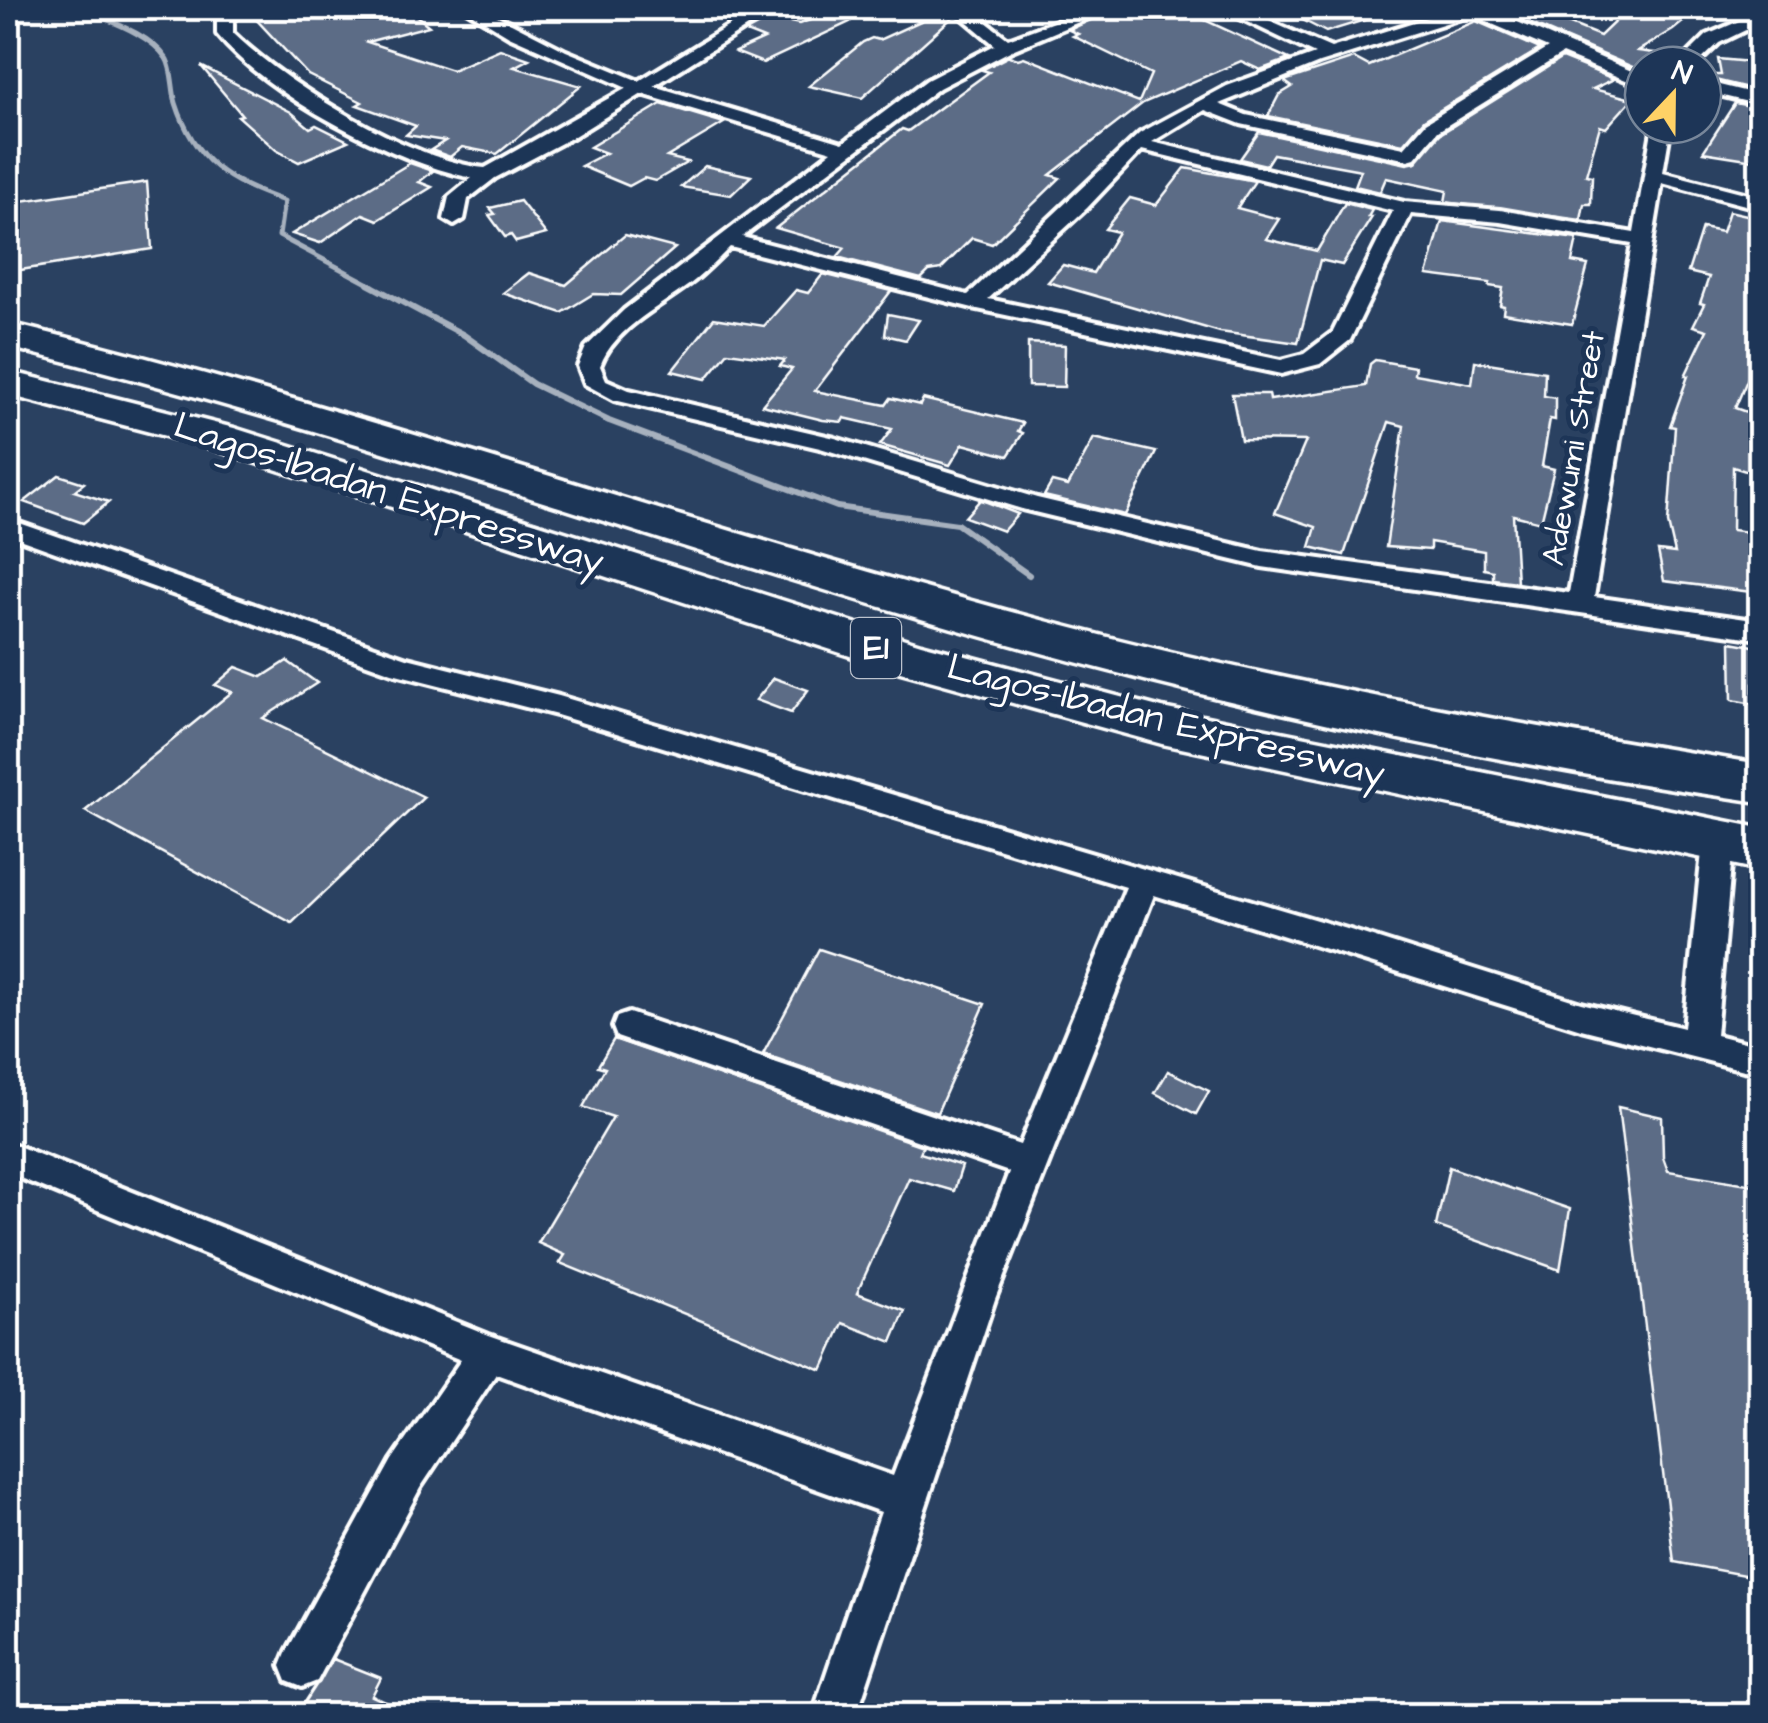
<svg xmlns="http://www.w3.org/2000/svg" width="1768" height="1723" font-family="'Architects Daughter',sans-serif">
<rect width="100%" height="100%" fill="#2a4161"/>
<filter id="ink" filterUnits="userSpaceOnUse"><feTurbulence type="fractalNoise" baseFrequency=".01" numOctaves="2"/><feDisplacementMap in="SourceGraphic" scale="20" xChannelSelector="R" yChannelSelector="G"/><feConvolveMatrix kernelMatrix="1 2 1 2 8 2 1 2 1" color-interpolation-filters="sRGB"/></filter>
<g filter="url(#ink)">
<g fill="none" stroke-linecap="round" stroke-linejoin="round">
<path stroke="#a7b1be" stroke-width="5" d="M80,8C106,20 149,33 166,58C173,68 172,90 176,103C195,163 228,181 284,201L279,236L373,286"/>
<polyline stroke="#a7b1be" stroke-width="6" points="368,284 464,335 533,384 609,421 837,507 957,524 1029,575"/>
</g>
<g fill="#5b6c86" stroke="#fff" stroke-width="2.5">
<polygon points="261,8 285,8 284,12 316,8 324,11 407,8 429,26 367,42 452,70 500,49 529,59 514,67 581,86 497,154 462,147 450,157 431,150 445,141 406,135 416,126 357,105 362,102 308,75 254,17 260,16"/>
<polygon points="844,8 850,22 763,63 735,52 764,39 746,32 772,18 799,24"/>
<polygon points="1115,8 1179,8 1289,59 1260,70 1241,61 1143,103 1050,175 1060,178 992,244 972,238 941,269 929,271 921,279 837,257 845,248 776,228 902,129 908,131 989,72 982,70 1009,56 1018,59 1024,57 1139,102 1151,74 1073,36 1078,34 1069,30"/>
<polygon points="1279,8 1387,8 1388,13 1326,32"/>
<polygon points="1508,8 1533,9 1600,36 1629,8 1700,8 1673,30 1638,51 1670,55 1637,69 1501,11"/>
<polygon points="947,9 954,16 862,98 809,86 863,42 872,38 879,40"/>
<polygon points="1476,21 1540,49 1424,120 1403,144 1268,116 1279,95 1292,87 1284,81 1354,58 1369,66"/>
<polygon points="1562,58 1614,79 1593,89 1632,99 1606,128 1600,126 1586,175 1592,176 1591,204 1584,204 1581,220 1445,202 1447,191 1386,178 1380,192 1355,186 1361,170 1273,154 1266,165 1240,159 1259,132 1407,164 1416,162 1440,134"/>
<polygon points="1718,59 1760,63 1760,91 1715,80 1714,75 1721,75"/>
<polygon points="201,66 291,112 310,128 316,125 348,141 299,162 276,150 238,116 242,115"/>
<polygon points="1735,103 1760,108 1760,161 1703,152"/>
<polygon points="661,104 724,123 667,157 688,162 655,181 644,178 629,186 581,166 606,153 590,147"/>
<polygon points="410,163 433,171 419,182 432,187 378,220 363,214 320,243 292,234"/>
<polygon points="705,166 751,176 731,195 681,187"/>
<polygon points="1185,168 1255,181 1237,208 1279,219 1266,239 1317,251 1345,203 1372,210 1368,217 1372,217 1342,265 1320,260 1298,343 1220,332 1048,282 1063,265 1093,273 1118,232 1105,229 1130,198 1156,205"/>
<polygon points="147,182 152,249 8,272 8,203"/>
<polygon points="520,201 546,234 516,242 511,235 505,237 489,215 495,214 490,208"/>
<polygon points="1729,211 1760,218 1760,350 1735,408 1760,417 1760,428 1749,447 1760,451 1760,463 1755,474 1733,467 1732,530 1748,532 1757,564 1760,564 1760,593 1664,581 1658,551 1675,553 1668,523 1675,427 1670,426 1688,376 1685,376 1707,330 1693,326 1704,304 1700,303 1709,277 1688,272 1702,228 1722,232"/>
<polygon points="1442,221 1577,239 1572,262 1588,265 1572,324 1503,313 1504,306 1500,305 1503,288 1489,286 1490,283 1427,275"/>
<polygon points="625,235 675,248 621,295 593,294 562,313 503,293 529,273 566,285"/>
<polygon points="823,274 891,291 815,391 886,405 891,398 920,405 923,399 1023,423 1018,431 1023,433 1008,456 963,444 950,465 880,445 892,429 844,418 842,422 823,420 762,405 792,369 780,366 785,360 728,352 706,379 672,371 714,318 764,326 796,290 808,293"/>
<polygon points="888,314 919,320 906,340 885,335"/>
<polygon points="1028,343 1065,345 1064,387 1028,386"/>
<polygon points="1375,360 1415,367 1414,374 1472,384 1475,361 1545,372 1544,396 1555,398 1555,420 1550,419 1542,466 1554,469 1541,522 1513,515 1517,582 1493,579 1493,571 1484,569 1484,551 1430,542 1430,550 1386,547 1404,426 1389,422 1344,555 1310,547 1316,527 1275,513 1306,441 1241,440 1232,394 1269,394 1270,400 1366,386 1370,364"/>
<polygon points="1094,438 1156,452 1125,515 1044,496 1052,482 1068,486"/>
<polygon points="59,475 84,483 74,491 109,502 83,523 24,502"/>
<polygon points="980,500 987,502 1018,514 1003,531 965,517"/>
<polygon points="1731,642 1759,647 1760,685 1753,684 1753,704 1732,700"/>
<polygon points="287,661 317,683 263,718 424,797 292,923 85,811 232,692 215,685 236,667 262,677"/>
<polygon points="774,678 808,690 791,713 756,700"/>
<polygon points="819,949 985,1004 937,1113 763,1054"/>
<polygon points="614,1039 923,1146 920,1153 962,1166 954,1191 909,1178 857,1293 905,1311 892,1342 843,1323 822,1370 560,1263 565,1255 538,1243 613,1117 583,1107 605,1068 598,1066"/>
<polygon points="1168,1071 1209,1091 1196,1114 1155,1093"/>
<polygon points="1618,1107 1662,1117 1663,1157 1668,1171 1760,1186 1760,1578 1674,1562"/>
<polygon points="1449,1167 1570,1209 1560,1270 1436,1226"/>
<polygon points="333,1659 381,1678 372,1696 417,1716 296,1716"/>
</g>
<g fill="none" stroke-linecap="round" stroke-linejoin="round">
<defs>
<g id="minor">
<path d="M225,8H241L233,21V33C288,86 409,160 485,168L627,88L509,36L463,8H482L566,51L639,81L758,8H777L654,86L843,143L927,80L995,45L951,8H968L1008,39L1091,8H1112L1012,50L939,88L742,237L968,295L1140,133L1227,86L1315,54L1219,8H1239L1331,48L1459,8H1485L1643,76V87L1562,54L1438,131L1415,158L1408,160L1241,124L1205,110L1152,142L1404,202L1500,210L1634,233L1653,125H1671L1663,172L1760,197V209L1662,183L1594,597L1760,621V639L1262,567L1022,509L820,448L614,400L585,384L578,366L586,347L624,310L832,151L642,94L571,138L495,178L468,199L464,219L454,225L444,219L449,197L472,178C394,162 267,96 217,34V21ZM1471,15L1548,48L1426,123L1404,148L1246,115L1219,104L1319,63ZM1142,150L1393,211L1333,332L1304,354L1281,360L988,299L1087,208ZM1411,214L1500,222L1632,244L1569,593L1262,551L1037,498L835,438L629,390L606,380L600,366C614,327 664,305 695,280C707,270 719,258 730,247L973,308L1281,374L1320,364L1350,340Z"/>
<polygon points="1760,12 1760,23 1719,43 1696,65 1677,65 1707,35"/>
<polygon points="1703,81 1760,95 1760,105 1703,91"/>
<polygon points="8,519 407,658 559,696 1347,929 1581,1003 1684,1028 1703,842 1708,834 1718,831 1728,834 1733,842 1716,1035 1760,1046 1760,1074 1581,1029 1154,895 995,1299 856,1716 812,1716 881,1512 496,1374 420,1488 317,1681 302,1687 287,1681 281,1666 287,1651 392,1460 461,1360 8,1173 8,1142 489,1335 893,1476 1009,1172 617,1037 613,1027 617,1017 629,1013 1020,1145 1126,887 557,715 392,673 8,535"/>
</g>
<g id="motorway">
<path d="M8,323C338,402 658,515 986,605C1240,676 1500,722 1760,764V802C1491,764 1221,705 959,630C641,538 330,426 8,347Z"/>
<polygon points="8,371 234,428 921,644 1162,708 1760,828 1760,870 1162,744 893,670 204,446 8,395"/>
</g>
</defs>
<use href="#minor" stroke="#fff" stroke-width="8"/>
<use href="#motorway" stroke="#fff" stroke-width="7"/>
<use href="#minor" fill="#1d3557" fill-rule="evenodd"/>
<use href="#motorway" fill="#1d3557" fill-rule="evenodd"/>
</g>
</g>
<g text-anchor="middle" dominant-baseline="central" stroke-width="10" stroke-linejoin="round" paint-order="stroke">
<g font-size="32" fill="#fff" stroke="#1d3557">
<text transform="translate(1574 448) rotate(-80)">Adewumi Street</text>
</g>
<rect fill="#1d3557" stroke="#bbc2cd" stroke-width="2.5" x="851" y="618" width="50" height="60" rx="8"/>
<g font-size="35" font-weight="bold" fill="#fff">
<text x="876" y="648">E1</text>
</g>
<g font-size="38" fill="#fff" stroke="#1d3557">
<text transform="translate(389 494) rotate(18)">Lagos-Ibadan Expressway</text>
<text transform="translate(1166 721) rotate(14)">Lagos-Ibadan Expressway</text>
</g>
</g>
<rect width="1768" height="1723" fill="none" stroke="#1d3557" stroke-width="40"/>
<rect x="20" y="20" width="1728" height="1683" fill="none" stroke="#fff" stroke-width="4" filter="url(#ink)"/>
<g transform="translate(1673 95) rotate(22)"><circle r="48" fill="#1d3557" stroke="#77869a" stroke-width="2.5"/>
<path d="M0-8L18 38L0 25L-18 38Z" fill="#ffd166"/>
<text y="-15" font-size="28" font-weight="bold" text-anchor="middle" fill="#ffffff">N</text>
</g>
</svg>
